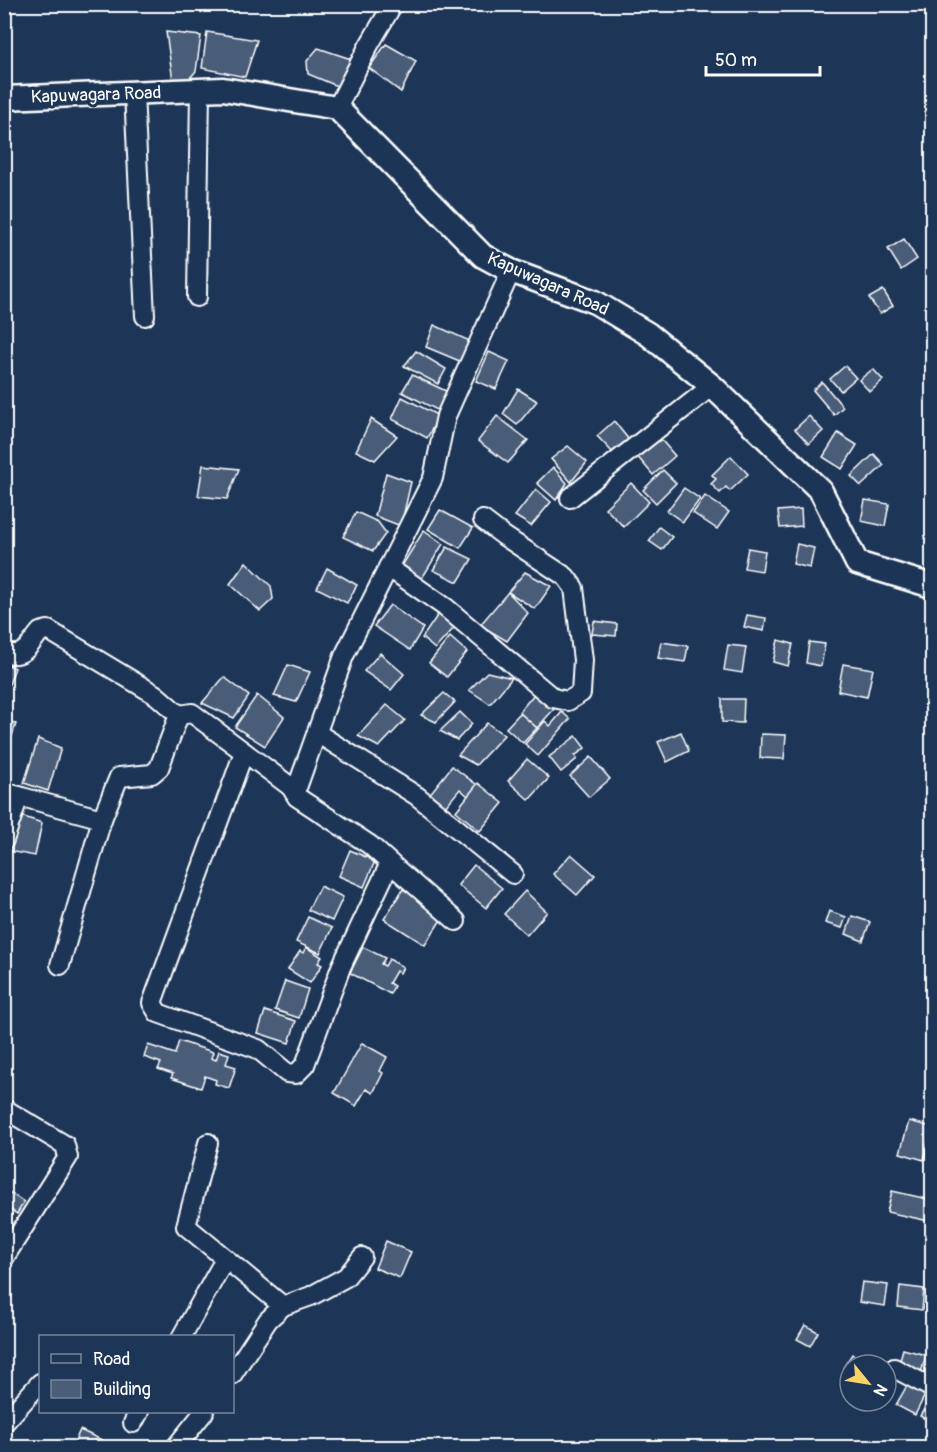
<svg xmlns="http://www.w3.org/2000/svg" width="937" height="1452" font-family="Pangolin,sans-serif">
<rect width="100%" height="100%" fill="#1d3557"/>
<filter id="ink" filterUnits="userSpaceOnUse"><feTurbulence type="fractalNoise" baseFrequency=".0167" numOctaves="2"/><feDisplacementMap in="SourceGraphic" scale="12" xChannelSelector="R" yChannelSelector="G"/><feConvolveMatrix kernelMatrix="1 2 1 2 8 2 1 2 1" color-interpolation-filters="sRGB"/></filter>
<g filter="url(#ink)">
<g fill="#4a5d79" stroke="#fff" stroke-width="1.5">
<polygon points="356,4 374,4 369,12"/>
<polygon points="166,32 201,36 196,71 190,78 173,81"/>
<polygon points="207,32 257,40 245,77 202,68"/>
<polygon points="386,44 416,61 401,92 369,68"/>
<polygon points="318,48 354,60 342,88 308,74 307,61"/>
<polygon points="904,239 917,259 901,270 888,249"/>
<polygon points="883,290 893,306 880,314 869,298"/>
<polygon points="434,325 472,342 462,362 426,347"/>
<polygon points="416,351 446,369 438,384 404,366"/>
<polygon points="489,352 509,361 496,389 476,381"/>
<polygon points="845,366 856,378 841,391 830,379"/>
<polygon points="873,369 883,380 870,392 859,380"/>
<polygon points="412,375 448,392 441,412 402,392"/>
<polygon points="822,382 843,407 834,415 813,390"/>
<polygon points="518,389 537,401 517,425 503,414"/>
<polygon points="402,397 439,416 427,438 392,419"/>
<polygon points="497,416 528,440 508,463 478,441"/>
<polygon points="809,416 823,431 809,444 795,429"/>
<polygon points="371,419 397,436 375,460 356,451"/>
<polygon points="614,421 629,440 615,455 597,436"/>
<polygon points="838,433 857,445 842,469 823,457"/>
<polygon points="658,436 675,456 653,475 636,455"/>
<polygon points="568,446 587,462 571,482 551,459"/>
<polygon points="874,454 884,465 861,486 851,476"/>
<polygon points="731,456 748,474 730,491 726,487 720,493 711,484 716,479 712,475"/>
<polygon points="203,465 239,469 227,499 198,496"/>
<polygon points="553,467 567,483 556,500 537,483"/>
<polygon points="663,470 676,483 656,503 643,490"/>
<polygon points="386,473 411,482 401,526 375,516"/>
<polygon points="631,483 649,502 624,527 605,508"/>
<polygon points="684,488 700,499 683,522 667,511"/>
<polygon points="536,489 551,502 531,526 515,516"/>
<polygon points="705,496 729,512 717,529 693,513"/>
<polygon points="865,500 889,504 885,526 861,521"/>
<polygon points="801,509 802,526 780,528 778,511"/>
<polygon points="440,510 473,528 460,548 428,529"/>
<polygon points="356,512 378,522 386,533 373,551 343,537"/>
<polygon points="659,527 672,537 662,550 649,541"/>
<polygon points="424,530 443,544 421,580 400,569"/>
<polygon points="797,544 814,548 810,568 793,564"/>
<polygon points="447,547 472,559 458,582 433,570"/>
<polygon points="748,548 765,551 762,571 744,568"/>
<polygon points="246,562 271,586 273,599 260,611 230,584"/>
<polygon points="327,568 357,585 347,603 317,588"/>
<polygon points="525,572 551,586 535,609 508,592"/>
<polygon points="508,592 528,613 507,641 480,625"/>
<polygon points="390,605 423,628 410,650 374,626"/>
<polygon points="439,613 454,628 435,649 422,638"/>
<polygon points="747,615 766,618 764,631 744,627"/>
<polygon points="594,621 617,624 616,636 592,634"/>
<polygon points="450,637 467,652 447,677 429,663"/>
<polygon points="778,640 793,644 788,666 773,662"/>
<polygon points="661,642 688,646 685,662 658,658"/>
<polygon points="809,642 825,644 821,666 806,663"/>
<polygon points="728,645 746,647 742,673 724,670"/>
<polygon points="380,653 404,674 391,690 364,671"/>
<polygon points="4,663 15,668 4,698"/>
<polygon points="843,664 873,669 867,697 838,691"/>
<polygon points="288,665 310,672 296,702 274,696"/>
<polygon points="487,672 512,678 490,704 469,690"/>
<polygon points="224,677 249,696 234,718 202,703"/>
<polygon points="444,693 455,702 436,722 421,715"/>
<polygon points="535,693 554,709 537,728 519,712"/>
<polygon points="257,695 284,717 265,746 235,727"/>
<polygon points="722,699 744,699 743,723 722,722"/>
<polygon points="387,705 405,720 379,747 358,736"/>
<polygon points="460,712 472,724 457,740 440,731"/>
<polygon points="562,712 570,719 538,756 525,744 545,721 550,726"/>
<polygon points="520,713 537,728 523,743 506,728"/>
<polygon points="4,719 16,724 4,760"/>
<polygon points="487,723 504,735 476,765 458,755"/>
<polygon points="681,732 689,751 667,762 658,742"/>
<polygon points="761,734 786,735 784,759 760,758"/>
<polygon points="576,736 585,748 575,756 577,759 561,772 549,757"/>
<polygon points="38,739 61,748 48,791 24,783"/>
<polygon points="591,757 610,779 589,797 570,776"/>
<polygon points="527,759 549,778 529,800 508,781"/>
<polygon points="452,766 477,785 468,796 460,789 445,807 429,795"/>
<polygon points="478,783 503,803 480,831 456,811"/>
<polygon points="18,815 42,823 35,856 8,851"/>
<polygon points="350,850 375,861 364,887 339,876"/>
<polygon points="571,854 595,875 577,895 553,874"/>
<polygon points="474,865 502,888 486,908 458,885"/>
<polygon points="320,886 343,897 332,921 308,910"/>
<polygon points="403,889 444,915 425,945 384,919"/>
<polygon points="525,891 547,912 527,935 504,914"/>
<polygon points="829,911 846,917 842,928 825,923"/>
<polygon points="852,916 870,922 863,941 846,934"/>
<polygon points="308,917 332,928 320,953 296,942"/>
<polygon points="306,947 322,957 318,963 322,965 310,983 288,969 300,951 303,953"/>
<polygon points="363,947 385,958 381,964 385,966 389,959 403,967 400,973 396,971 389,983 394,986 390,994 350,973"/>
<polygon points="285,981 308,989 299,1018 275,1010"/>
<polygon points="265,1011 296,1021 289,1043 258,1033"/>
<polygon points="179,1041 213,1052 211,1058 216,1060 219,1051 229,1054 226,1064 236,1067 229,1088 215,1084 216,1080 205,1076 201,1088 171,1078 173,1074 158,1069 161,1063 144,1057 148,1045 175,1054"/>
<polygon points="362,1043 387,1057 380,1071 383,1073 373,1093 366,1089 356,1106 334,1093"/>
<polygon points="909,1121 932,1127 924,1160 900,1153"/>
<polygon points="4,1189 24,1202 17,1214 4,1206"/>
<polygon points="892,1191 932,1200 929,1221 887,1212"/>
<polygon points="386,1241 411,1252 400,1278 375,1268"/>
<polygon points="862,1282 888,1285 885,1306 859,1302"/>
<polygon points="900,1286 924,1289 922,1310 898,1307"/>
<polygon points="805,1325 818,1332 810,1346 797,1339"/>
<polygon points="903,1349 926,1355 921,1373 898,1367"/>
<polygon points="852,1354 868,1365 850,1365 850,1373 843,1368"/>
<polygon points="908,1384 926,1393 915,1415 896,1405"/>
<polygon points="930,1399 932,1401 932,1423 920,1416"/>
<polygon points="80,1430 108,1443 106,1448 72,1448"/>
</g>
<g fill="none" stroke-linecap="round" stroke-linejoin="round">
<defs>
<g id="minor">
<polyline points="134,93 145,316"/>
<polyline points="337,108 369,45 393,4"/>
<polyline points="197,297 200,90"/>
<polyline points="570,498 712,386"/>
<polyline points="388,567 445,607 553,698 568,701 581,693 583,660 574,588 566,577 504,536 483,520"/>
<path d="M4,652C24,660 29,645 40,632L48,630L156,695L179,715"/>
<polyline points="317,733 417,796 513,874"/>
<polyline points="244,752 152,1003 158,1013 258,1049 287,1073 296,1074 305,1065 341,967 390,863 370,845 297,797 291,787"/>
<polyline points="4,792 102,819 119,777 152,774 159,768 179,715 192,713 291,787 298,785 344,656 433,478 446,416 511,271"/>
<polyline points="4,840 19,796"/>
<polyline points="390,863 456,921"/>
<polyline points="60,965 102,819"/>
<polyline points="208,1143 186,1226 283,1306"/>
<polyline points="4,1258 68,1157 65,1145 8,1111"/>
<polyline points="182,1336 225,1259"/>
<polyline points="894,1368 932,1388"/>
<polyline points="232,1375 268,1320 283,1306 311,1296 346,1277 362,1257"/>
<polyline points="4,1423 40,1383"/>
<polyline points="133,1423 139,1412"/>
<polyline points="175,1448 204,1412"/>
</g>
<polyline id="tertiary" points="4,98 223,89 337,108 483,256 511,271 595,302 648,334 712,386 821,491 857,563 932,586"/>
</defs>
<use href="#minor" stroke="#fff" stroke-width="22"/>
<use href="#tertiary" stroke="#fff" stroke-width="27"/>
<use href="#minor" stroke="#1d3557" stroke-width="18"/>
<use href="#tertiary" stroke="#1d3557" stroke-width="22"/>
</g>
</g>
<g text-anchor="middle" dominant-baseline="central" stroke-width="6" stroke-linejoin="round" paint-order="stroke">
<g font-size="18" fill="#fff" stroke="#1d3557">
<text transform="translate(96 95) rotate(-2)">Kapuwagara Road</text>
<text transform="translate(548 284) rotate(24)">Kapuwagara Road</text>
</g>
</g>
<rect width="937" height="1452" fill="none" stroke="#1d3557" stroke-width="24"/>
<rect x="12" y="12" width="913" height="1428" fill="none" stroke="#fff" stroke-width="2" filter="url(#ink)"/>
<rect x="39" y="1335" width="195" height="78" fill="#1d3557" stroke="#77869a" stroke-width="1.5"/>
<rect x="51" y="1354" width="30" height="9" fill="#1d3557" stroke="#77869a" stroke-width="1.5"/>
<text x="93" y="1365" font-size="18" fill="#ffffff">Road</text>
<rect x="51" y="1380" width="30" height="18" fill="#4a5d79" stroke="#77869a" stroke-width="1.5"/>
<text x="93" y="1395" font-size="18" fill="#ffffff">Building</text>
<g transform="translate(868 1383) rotate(120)"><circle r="28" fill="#1d3557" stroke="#77869a" stroke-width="1.5"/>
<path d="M0-4.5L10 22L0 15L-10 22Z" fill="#ffd166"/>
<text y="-9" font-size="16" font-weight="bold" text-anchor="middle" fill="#ffffff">N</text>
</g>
<path d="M706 66v9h114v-9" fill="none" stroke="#ffffff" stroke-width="3"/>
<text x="715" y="66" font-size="18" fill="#ffffff" stroke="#1d3557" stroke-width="4.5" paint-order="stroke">50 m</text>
</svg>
